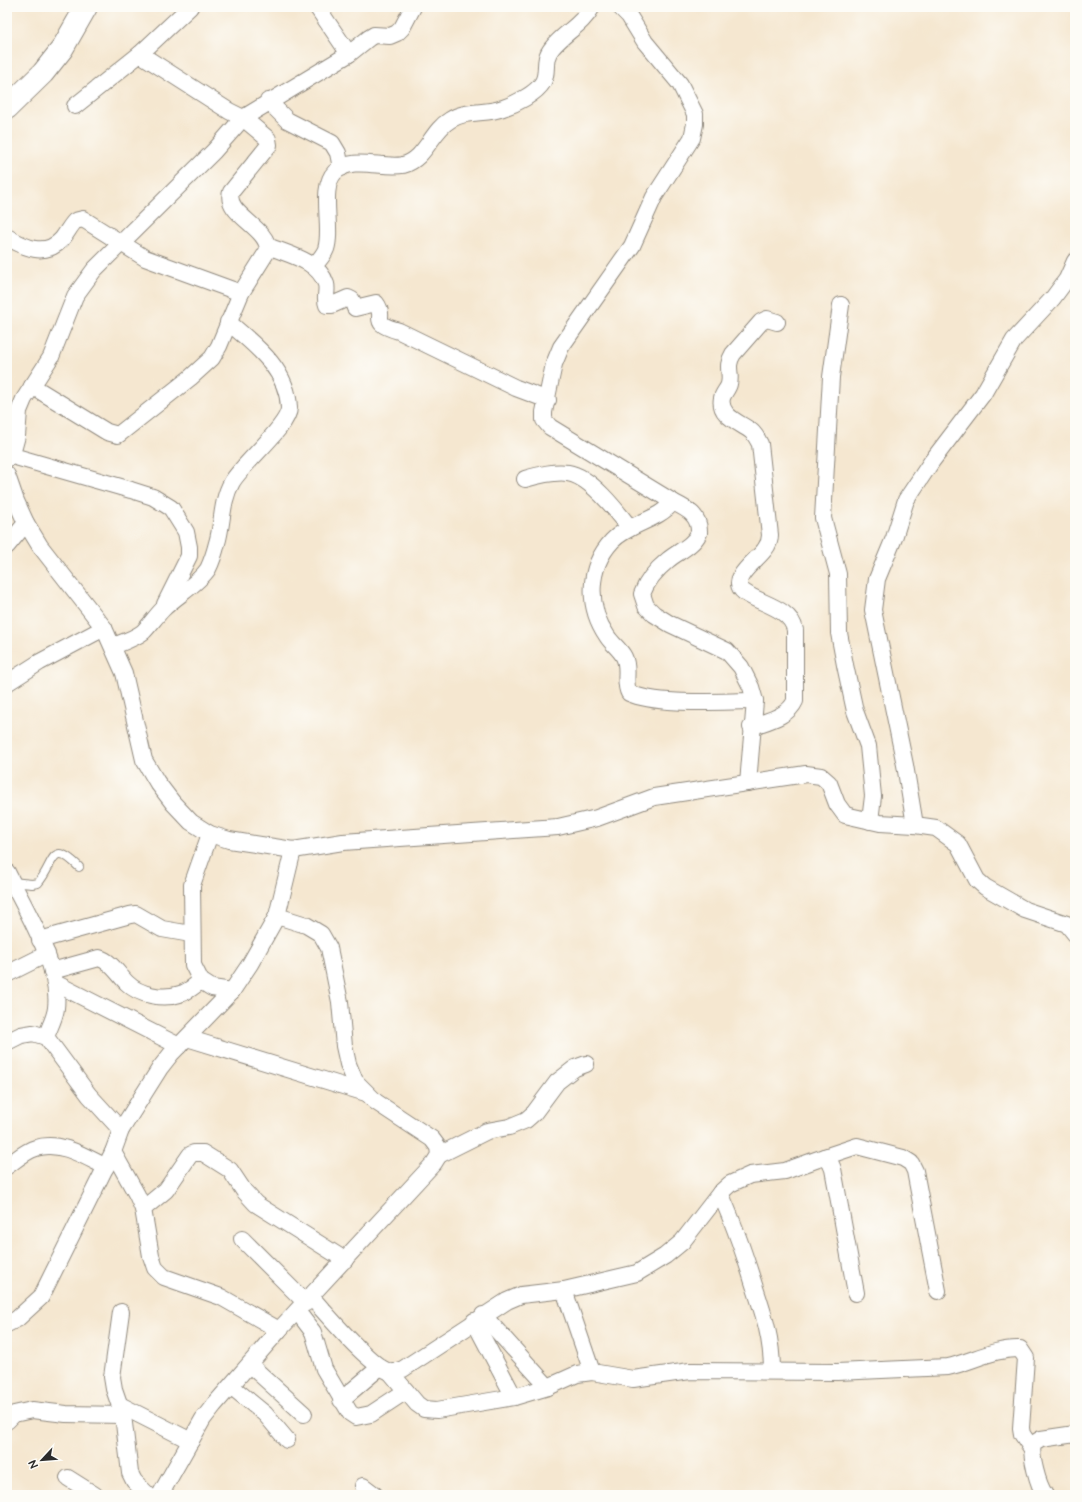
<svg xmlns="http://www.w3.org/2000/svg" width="1082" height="1502" font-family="'Architects Daughter',sans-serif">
<rect width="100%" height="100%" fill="#fdfcf7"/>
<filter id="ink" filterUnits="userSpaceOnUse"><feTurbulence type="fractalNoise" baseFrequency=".025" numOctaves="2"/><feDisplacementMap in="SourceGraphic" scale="8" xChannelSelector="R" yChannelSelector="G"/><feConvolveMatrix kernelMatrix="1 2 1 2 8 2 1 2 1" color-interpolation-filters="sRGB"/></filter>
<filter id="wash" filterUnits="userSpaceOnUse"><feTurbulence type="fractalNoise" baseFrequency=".012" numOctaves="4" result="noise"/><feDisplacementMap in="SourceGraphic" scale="16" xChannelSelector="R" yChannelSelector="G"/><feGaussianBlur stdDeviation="0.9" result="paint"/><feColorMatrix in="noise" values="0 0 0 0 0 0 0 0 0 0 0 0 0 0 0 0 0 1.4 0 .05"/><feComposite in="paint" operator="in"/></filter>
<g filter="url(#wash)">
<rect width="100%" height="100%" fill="#f5e7d0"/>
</g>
<g filter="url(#ink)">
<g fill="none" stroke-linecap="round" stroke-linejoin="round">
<defs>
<path id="lane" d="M12,882L32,884L38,883C55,864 50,838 79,867"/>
<g id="street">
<polyline points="317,7 349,54"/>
<path d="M620,7L629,16L645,42L680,84L695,114V124L692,138L654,197L632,246L561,347L554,364L544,412V420L550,427L673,502C658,521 629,523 612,541C587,568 587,607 607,636C612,644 620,649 624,657C630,669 623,682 629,693C658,706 722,701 755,701"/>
<polyline points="268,101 287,120 332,143 338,153 341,168"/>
<polyline points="75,106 140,54 190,7"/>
<path d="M7,237C24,247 45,258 62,239C67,233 70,226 75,221L83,219L145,258L241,293"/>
<path d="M268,246C289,255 318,260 326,284C328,291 324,298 327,305H332L348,298L352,300L355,308L376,303C388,318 367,322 399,331L516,388L548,400"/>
<path d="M314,266C318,261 324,255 326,249C333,228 319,188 335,172C352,155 382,169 403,165C426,159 431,131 450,120C467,109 485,115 503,108C515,104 536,94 543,82C549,71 542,60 552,48C564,33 583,24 592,7"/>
<polyline points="841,305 831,377 823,518 838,574 839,633 845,665 855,711 868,746 873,796 870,821"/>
<path d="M32,386L107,432L118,435L190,378L212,358L219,346L241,293L268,250C268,227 224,214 231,192L269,145L268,139L243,118L229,111L140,54"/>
<polyline points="9,455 131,490 153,497 171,508 186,532 189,547 189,556 165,604"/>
<polyline points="7,459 14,447 17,436 19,411 24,399 51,357 75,296 94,270 214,151 243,118 349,54 369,38 374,35 390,36 397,33 402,28 413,7"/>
<polyline points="7,475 16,501 26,523 40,546 104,628 124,673 144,760 157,782 173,803 191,822 210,834 229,840 293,850 343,842 558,827 597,818 654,797 806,774 821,776 829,783 837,804 845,815 880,823 915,825 936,828 958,844 977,880 985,887 1025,910 1067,924 1075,934"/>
<path d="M525,479C539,475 554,471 568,473C590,476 617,511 630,528"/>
<path d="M673,502C687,509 700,515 699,533C693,546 679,551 668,560C657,569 647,580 642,594L646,606L654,614L670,624L727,651L741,667L751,687L755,701L748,783"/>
<polyline points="7,546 26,523"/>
<path d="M113,646C123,642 134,639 143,632C150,625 156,616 163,609C177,595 197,585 208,569C212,561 215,551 217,543C223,523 221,501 232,482C243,463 289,426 289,408C288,370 255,345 228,322"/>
<polyline points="7,683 40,662 104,628"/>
<path d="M751,727C766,721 788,717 795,701V630C791,608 760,604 744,592C727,579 758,560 765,549C769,544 770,540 770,535L760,444C758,440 755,434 751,431C741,423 718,416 722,398C723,393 728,389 729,384C732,373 725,367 733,354L761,322L767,319L777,322"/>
<polyline points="915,825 905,765 873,610 877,579 894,538 906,500 932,461 983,394 1014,340 1053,298 1067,279 1075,261"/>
<polyline points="210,834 192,885 193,965 201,981 212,988 232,991"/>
<path d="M7,872C25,909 61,966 56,1008C55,1018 49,1028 46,1037"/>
<polyline points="40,940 130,915 136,914 162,929 191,934"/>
<path d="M52,971L99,958C111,961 118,974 127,983C139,995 163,1000 180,994C188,992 194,986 201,981"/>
<polyline points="7,974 47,954"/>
<polyline points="55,983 179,1046"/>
<polyline points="187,1038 366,1093"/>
<polyline points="7,1042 21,1035 33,1033 46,1037 89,1095 121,1130"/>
<polyline points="113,1152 137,1195 143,1209 151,1256 155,1268 164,1277 221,1297 279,1330"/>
<polyline points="439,1155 487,1131 509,1127 526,1120 534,1113 557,1082 575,1068 586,1064"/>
<polyline points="824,1157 857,1146 903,1158 911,1163 915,1171 938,1291"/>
<path d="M7,1166C16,1160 25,1151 36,1148C60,1140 86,1157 106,1167"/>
<path d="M720,1193C734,1223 744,1253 754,1285C764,1315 772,1339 772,1371"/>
<polyline points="143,1209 166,1190 190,1155 194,1153 203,1153 230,1170 244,1191 256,1204 345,1260"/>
<polyline points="242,1239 306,1303"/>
<polyline points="564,1290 592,1372"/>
<path d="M311,1297C326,1313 372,1369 391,1372C394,1373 399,1370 403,1369L507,1301L521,1295L564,1290L637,1273L665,1256L682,1242L720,1193L730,1184L750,1175L785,1171L824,1157L830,1162L833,1169L856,1293"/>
<polyline points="297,1311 313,1332 324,1369 350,1413 356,1417 371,1414 406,1391"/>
<polyline points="121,1312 112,1377 114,1389 123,1415 130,1473 134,1481 148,1495"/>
<polyline points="483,1315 548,1387"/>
<polyline points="474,1321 514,1397"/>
<polyline points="7,1324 17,1319 41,1297 113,1152 121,1130 160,1068 171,1054 232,991 250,964 277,916 293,850"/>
<polyline points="250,1365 304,1414"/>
<path d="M391,1373L417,1404L424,1409L437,1410L514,1397L548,1387L577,1374L592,1372L633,1379L690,1371L837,1372L948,1367C971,1362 995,1348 1020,1349L1026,1358L1021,1428L1022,1434L1032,1449"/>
<polyline points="231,1386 265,1414 287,1440"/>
<polyline points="341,1400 379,1368"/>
<polyline points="120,1405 191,1441"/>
<polyline points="7,1421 14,1414 32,1410 66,1414 123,1415"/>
<polyline points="68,1478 95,1495"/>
<polyline points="363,1486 375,1495"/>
<polyline points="160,1495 203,1419 214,1405 279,1330 434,1163 439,1155 438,1147 432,1139 376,1102 355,1081 348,1064 344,1046 340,1002 329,948 321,934 306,925 277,916"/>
<path d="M1045,1495C1038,1485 1030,1456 1033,1444L1041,1439L1075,1434"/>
</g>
<polyline id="secondary" points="7,108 43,73 62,49 86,7"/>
</defs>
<use href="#lane" stroke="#90897e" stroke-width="10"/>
<use href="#street" stroke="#90897e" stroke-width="18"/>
<use href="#secondary" stroke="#90897e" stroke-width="24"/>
<use href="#lane" stroke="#fff" stroke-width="8"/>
<use href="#street" stroke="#fff" stroke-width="16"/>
<use href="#secondary" stroke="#fff" stroke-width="22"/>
</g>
</g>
<rect width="1082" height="1502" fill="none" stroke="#fdfcf7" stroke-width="24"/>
<g transform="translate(42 1460) rotate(244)" stroke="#fdfcf7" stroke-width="3" paint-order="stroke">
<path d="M0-3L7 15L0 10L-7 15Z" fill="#2b2b2b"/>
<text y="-6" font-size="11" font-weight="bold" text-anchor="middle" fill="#2b2b2b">N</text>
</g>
</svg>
